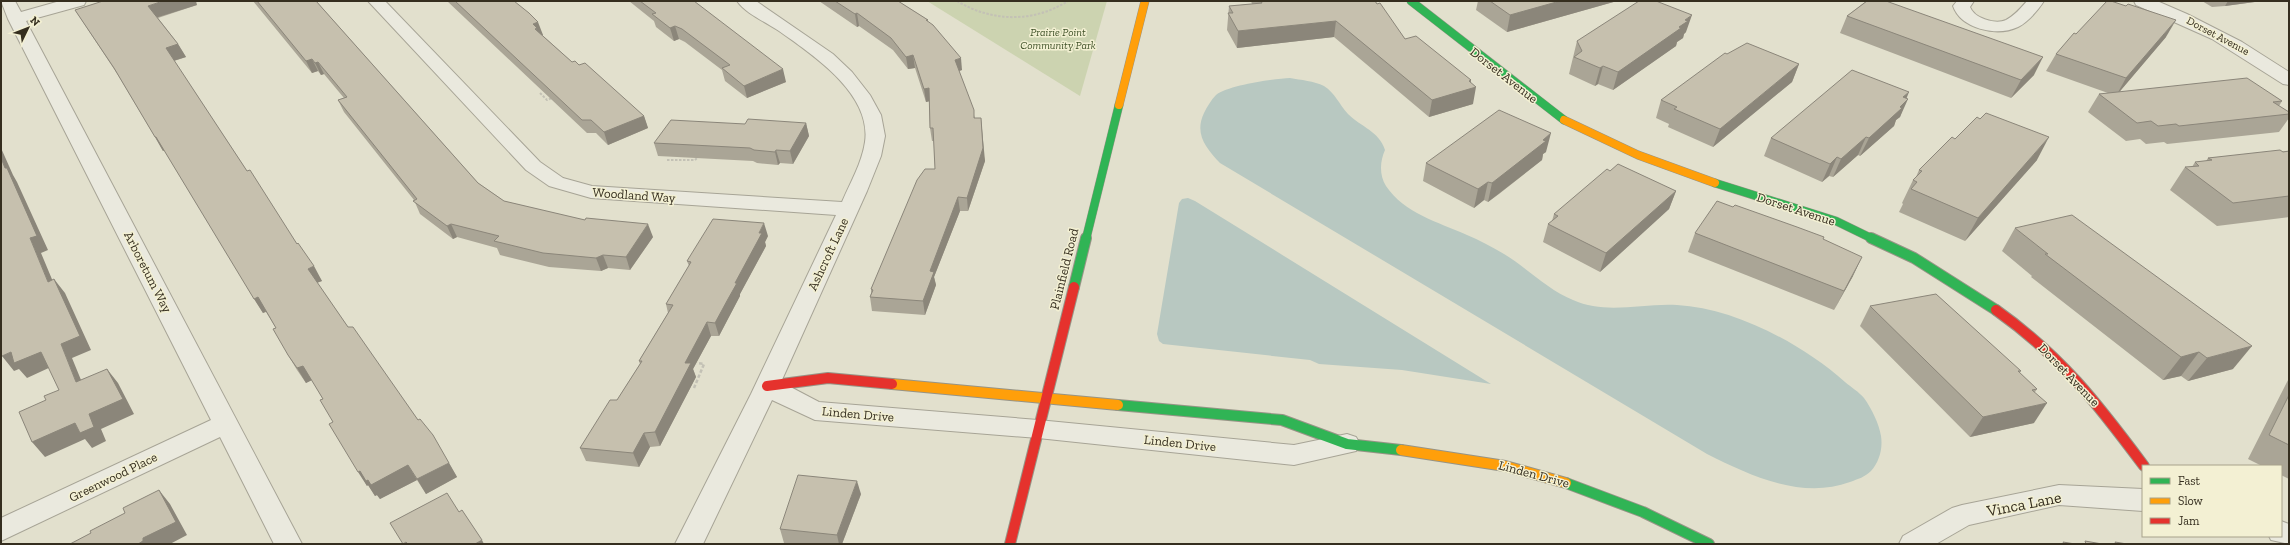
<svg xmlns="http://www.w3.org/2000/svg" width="2290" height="545" font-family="'Zilla Slab',serif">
<rect width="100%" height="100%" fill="#e2e0cd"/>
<polygon fill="#ccd3b0" points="927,1 1107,1 1080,96"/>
<g fill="#b8c8c1">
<path d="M1290,78C1301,80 1314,81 1324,86C1335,93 1339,104 1348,114C1361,127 1379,131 1385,150C1380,161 1379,175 1386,186C1404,213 1438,222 1467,235C1479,240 1492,247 1504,254C1527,268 1548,290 1573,300C1606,315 1642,303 1677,305C1735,308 1802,344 1845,382C1851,387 1859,392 1864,398C1872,409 1879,424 1881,436C1883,449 1879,462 1871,471C1865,477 1858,479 1850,482C1801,500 1749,475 1707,454L1220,163C1206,148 1194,134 1204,113C1207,107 1211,100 1216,95C1229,85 1273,79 1290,78Z"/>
<polygon points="1188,198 1195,201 1491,384 1402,370 1319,364 1310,360 1163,344 1159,341 1157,334 1179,203 1182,199"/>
</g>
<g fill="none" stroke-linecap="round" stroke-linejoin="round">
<defs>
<g id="street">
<polygon points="1,1 15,1 21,12 60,1 86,1 84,5 26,21 302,544 274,544 220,437 1,541 1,518 211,420 8,19"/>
<path d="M368,1H385L540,162L563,178L592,186L842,202C850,183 862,163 865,142C872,94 813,55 779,31C766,22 746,14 737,1H756L833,54L852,72L870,95L881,115L885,136L881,156L867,191L781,382L819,402L1038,420L1294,445L1347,434L1356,437L1360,444L1356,451L1294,465L1038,438L815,420L772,400L703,544H675L751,394L836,215L591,198L549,186L526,170Z"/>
<path d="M1957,1H1974L1970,7C1974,18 1995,25 2006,20C2014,16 2021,8 2027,1H2044C2038,10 2028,22 2018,27C1997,37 1961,29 1953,6Z"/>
<polygon points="2134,1 2157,1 2187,14 2242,42 2289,72 2289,85 2283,84 2212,39 2136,5"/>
<polygon points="2059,485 2143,489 2143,511 2059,505 1969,525 1936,544 1899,544 1903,536 1952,508 1962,505"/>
<polygon points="2281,521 2289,524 2289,544 2271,540 2269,536 2281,536"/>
</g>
<g id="fast-far1">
<polyline points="1411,1 1564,120"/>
<polyline points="1715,183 1836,221 1873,239"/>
<polyline points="1086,239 1119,105"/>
</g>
<g id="fast">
<polyline points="1871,238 1914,258 1996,310"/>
<polyline points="1074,287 1086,238"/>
<polyline points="1118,405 1282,420 1347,444 1401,450"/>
<polyline points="1566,483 1643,512 1709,544"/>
</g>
<g id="slow-far1">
<polyline points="1119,105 1145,1"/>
<polyline points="1564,120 1638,155 1715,183"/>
</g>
<g id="slow">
<polyline points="892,384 1118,405"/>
<polyline points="1401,450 1505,466 1566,483"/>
</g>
<g id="jam">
<path d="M1996,310C2061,356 2097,403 2144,466"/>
<polyline points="767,386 828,378 892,384"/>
<polyline points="1010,544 1074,287"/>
</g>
</defs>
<use href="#street" stroke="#a7a496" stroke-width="2"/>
<use href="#fast-far1" stroke="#979486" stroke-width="9"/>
<use href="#fast" stroke="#979486" stroke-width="12"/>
<use href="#slow-far1" stroke="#979486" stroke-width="9"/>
<use href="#slow" stroke="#979486" stroke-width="12"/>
<use href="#jam" stroke="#979486" stroke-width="12"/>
<g stroke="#c3c1b5" stroke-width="2" stroke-dasharray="2.5 1.5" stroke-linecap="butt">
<path d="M957,1C992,22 1033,23 1068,1"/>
<polyline points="540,93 547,100 552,98"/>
<polyline points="667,160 695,160 698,157"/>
</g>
<polyline stroke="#c3c1b5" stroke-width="2.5" stroke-dasharray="3.5 2" stroke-linecap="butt" points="694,388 704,364 697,363"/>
<use href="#street" fill="#eae9de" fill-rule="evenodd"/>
<use href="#fast-far1" stroke="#30b455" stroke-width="8"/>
<use href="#fast" stroke="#30b455" stroke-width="10"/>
<use href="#slow-far1" stroke="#ff9f0a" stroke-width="8"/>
<use href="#slow" stroke="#ff9f0a" stroke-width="10"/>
<use href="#jam" stroke="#e5322d" stroke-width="10"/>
</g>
<g fill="#aaa596">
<polygon points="253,1 316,1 478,183 504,201 653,237 630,270 608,268 601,271 549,267 500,255 497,248 457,237 453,239 420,214 414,200 344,112 338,100 344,98 324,74 321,75 318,71 312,73"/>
<polygon points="447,1 514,1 543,35 542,35 572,62 579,65 644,116 648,128 608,145 596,133 587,133"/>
<polygon points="629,1 694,1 786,82 747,98 725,81 722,70 685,42 679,39 674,41 656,27 654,21"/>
<polygon points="819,1 898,1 928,20 928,22 962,70 959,71 975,118 985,161 968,211 960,211 934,277 936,285 925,315 872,311 870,297 871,293 871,289 935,169 934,141 932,141 930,128 929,101 926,102 915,68 908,69 893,50 859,26 857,27"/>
<polygon points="1251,1 1375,1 1405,39 1471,80 1471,82 1473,104 1429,117 1334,37 1237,48 1227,30 1229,6 1252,4"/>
<polygon points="1478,1 1617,1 1507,32 1476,10"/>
<polygon points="1862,1 1886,1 2034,75 2011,98 1840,33 1847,16 1865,2"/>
<polygon points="2202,1 2262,1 2225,6 2212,7"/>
<polygon points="197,5 158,18 178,44 186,57 174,61 247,171 322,281 317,283 348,327 418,420 449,463 457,477 426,494 417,480 380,499 377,495 375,496 368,485 367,486 333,422 323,399 312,380 306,383 297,370 288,355 276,328 266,312 263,313 164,150 163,151 155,137 118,75 75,10"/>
<polygon points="1686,32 1684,34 1683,38 1677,42 1676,46 1613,90 1598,84 1595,86 1569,74 1577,41"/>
<polygon points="2076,34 2166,37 2119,92 2282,101 2279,106 2289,112 2289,118 2279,132 2167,144 2164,142 2146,144 2140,139 2126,141 2088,112 2099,94 2108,93 2046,71 2056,54"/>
<polygon points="1727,54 1799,64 1792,82 1713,147 1668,127 1669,124 1656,118 1661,100"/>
<polygon points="1906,99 1900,117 1896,120 1894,126 1860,156 1858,155 1833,177 1829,176 1822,182 1764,156 1771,138"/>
<polygon points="806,123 809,136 793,164 780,163 778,165 757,163 753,161 658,156 654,143 745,124"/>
<polygon points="1955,139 2037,160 1965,241 1899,212 1903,204 1902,203 1913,180 1916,177 1919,170"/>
<polygon points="2289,151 2289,217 2217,226 2170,190 2185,167 2192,167 2195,162 2206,161 2208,158"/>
<polygon points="1546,152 1543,154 1542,160 1499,194 1488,202 1484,200 1474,208 1423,181 1426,163"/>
<polygon points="1610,171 1676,191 1669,209 1600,272 1543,242 1548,224 1552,221 1554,214"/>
<polygon points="1733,207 1823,239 1853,276 1834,310 1688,252 1695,233"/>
<polygon points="2015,228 2233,369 2188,381 2181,376 2163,380 2031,277 2032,276 2002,251"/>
<polygon points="768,236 765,242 766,246 740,294 740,296 719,336 711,336 693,369 696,377 660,446 650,447 639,467 586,461 580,448 617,400 640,364 639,361 668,313 666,304 689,266 687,261"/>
<polygon points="1870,306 2021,371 2019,373 2037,389 2035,392 2034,423 1970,437 1860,326"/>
<polygon points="2289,378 2289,479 2281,475 2281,466 2262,466 2248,459"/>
<polygon points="861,494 842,544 792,544 784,543 780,529"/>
</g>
<g fill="#8b867a">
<polygon points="163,1 196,1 197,5 155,18 148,6"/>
<polygon points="1560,1 1617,1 1507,32 1510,15"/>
<polygon points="2228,1 2262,1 2225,6"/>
<polygon points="857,13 859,26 857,27 855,14"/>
<polygon points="1692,15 1686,32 1684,34 1683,38 1677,42 1676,46 1613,90 1618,72 1679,27 1685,20"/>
<polygon points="2176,20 2166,37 2116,96 2126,78"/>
<polygon points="1336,21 1334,37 1237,48 1238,31"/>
<polygon points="538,22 543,35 540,36 533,24"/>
<polygon points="675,26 679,39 674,41 670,28"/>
<polygon points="178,44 186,57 173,61 166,48"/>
<polygon points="913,55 915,68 908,69 906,57"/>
<polygon points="2043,57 2034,75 2011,98 2021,80"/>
<polygon points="961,58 962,70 956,72 955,60"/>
<polygon points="312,59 318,71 312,73 306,61"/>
<polygon points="318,62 324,74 321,75 315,63"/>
<polygon points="1799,64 1792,82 1713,147 1720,129"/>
<polygon points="1603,66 1598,84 1595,86 1600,68"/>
<polygon points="783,69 786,82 747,98 744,86"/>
<polygon points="1471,80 1469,89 1476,87 1473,104 1429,117 1432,100 1469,81"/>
<polygon points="929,88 931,101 926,102 924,89"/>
<polygon points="1909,92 1905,102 1908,99 1900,117 1896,120 1894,126 1860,156 1869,138 1903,97"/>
<polygon points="644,116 648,128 608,145 604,132"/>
<polygon points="981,118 985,161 968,211 967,198"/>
<polygon points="806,123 809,136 793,164 790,151"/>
<polygon points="1551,133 1546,152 1543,154 1542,160 1488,202 1492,183"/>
<polygon points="155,137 156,137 165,150 163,151"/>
<polygon points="1866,137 1858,155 1833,177 1841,159"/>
<polygon points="2049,137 2037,160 1965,241 1978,218"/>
<polygon points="1,148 13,175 17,182 48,250 41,253 59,296 48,282 30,238 5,168 1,158"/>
<polygon points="776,150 780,163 778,165 775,152"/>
<polygon points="1837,157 1829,176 1822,182 1830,164"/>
<polygon points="1488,182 1484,200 1474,208 1478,189"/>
<polygon points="1676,191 1669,209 1600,272 1606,253"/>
<polygon points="958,197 960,211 934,277 936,285 925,315 923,301 930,271"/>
<polygon points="764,223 768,236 765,242 766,246 740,294 740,296 719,336 715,323"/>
<polygon points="451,224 457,237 453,239 447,226"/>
<polygon points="648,224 653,237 630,270 626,257"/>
<polygon points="603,255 608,268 601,271 596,258"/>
<polygon points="1862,257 1853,276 1834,310 1844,291"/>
<polygon points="314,266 322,281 316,283 308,269"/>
<polygon points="54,279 65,293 91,350 72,358 88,397 76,382 61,344"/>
<polygon points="258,297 267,311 263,313 254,299"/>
<polygon points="707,322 711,336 693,369 696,377 660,446 655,432 685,363"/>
<polygon points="2252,346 2233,369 2188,381 2207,358"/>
<polygon points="11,352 41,352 53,366 27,378 19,369 14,371 2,356"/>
<polygon points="2199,352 2181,376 2163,380 2181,357"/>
<polygon points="303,366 312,380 306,383 297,368"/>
<polygon points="107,369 118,383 134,414 101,429 106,441 92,448 85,439 45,457 32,442 89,414"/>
<polygon points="2047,403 2034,423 1970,437 1983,417"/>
<polygon points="644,433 650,447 639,467 633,453"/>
<polygon points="449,463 457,477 426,494 417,479"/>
<polygon points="408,465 417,480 380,499 377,495 375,496 368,485 367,486 358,472 360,471"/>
<polygon points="857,481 861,494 842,544 839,544 837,535"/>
<polygon points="159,490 170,504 187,535 170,544 138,544 143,538"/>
<polygon points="482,540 484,544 475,544"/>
</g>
<g fill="#c6c0ae" stroke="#8b867a">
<polygon points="103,1 163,1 148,6 178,44 166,48 247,171 250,170 297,244 298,243 314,266 308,269 348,327 353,327 418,420 420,419 433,435 449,463 417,479 408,465 371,485 368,480 366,481 360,471 358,472 329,424 333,422 320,400 323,399 303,366 297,368 288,355 273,329 276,328 258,297 254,299 156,137 155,137 114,68 75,10"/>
<polygon points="257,1 316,1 478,183 504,201 585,220 586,218 648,224 626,257 603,255 596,258 543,253 494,241 499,236 451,224 447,226 413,201 417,199 338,100 347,97 318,62 315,63 312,59 306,61"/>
<polygon points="455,1 514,1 529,13 538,22 533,24 537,28 535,29 572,62 575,61 579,65 585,63 644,116 604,132 591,120 582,120"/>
<polygon points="640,1 694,1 783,69 744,86 722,68 730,65 682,29 675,26 670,28 652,14 656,13"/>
<polygon points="835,1 898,1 928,20 926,20 933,25 961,58 955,60 974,110 974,118 981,118 983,148 967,198 958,197 930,271 934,272 923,301 870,297 873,290 871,289 917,180 925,169 935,169 933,128 930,128 929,88 924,89 913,55 906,57 891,38 857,13 855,14"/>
<polygon points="1261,1 1375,1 1377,4 1380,3 1405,39 1416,36 1471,80 1469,81 1476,87 1432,100 1336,21 1238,31 1228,13 1233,13 1229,6 1262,3"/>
<polygon points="1490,1 1560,1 1510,15"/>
<polygon points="1639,1 1656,1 1692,15 1685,20 1688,21 1679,27 1681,28 1618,72 1603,66 1600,68 1574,57 1582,51 1577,41"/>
<polygon points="1867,1 1886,1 2043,57 2021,80 1847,16"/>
<polygon points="2107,1 2111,1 2126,6 2128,4 2176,20 2126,78 2056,54 2074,33 2076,34"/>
<polygon points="1747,43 1799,64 1720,129 1674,109 1677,107 1661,100 1725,53 1727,54"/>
<polygon points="1852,70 1909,92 1903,97 1908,99 1900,107 1902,108 1869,138 1866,137 1841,159 1837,157 1830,164 1771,138"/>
<polygon points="2247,78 2282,101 2273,102 2289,112 2289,114 2179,126 2176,124 2158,126 2151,121 2137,123 2099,94"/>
<polygon points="1499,110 1551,133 1543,140 1546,141 1492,183 1488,182 1478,189 1426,163"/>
<polygon points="1986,113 2049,137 1978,218 1911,189 1917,182 1913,180 1922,171 1919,170 1952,137 1955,139 1977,117 1980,119"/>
<polygon points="748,119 806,123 790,151 776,150 775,152 754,150 750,148 654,143 671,120 745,124"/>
<polygon points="2280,150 2283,152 2289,151 2289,196 2233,203 2185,167 2199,166 2195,162 2212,160 2208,158"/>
<polygon points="1,158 5,168 7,168 37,236 30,238 48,282 54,279 80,336 61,344 76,382 107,369 123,399 89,414 94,427 80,433 75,423 32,442 19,412 46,400 44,396 59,390 41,352 14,363 11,352 2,356 1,355"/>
<polygon points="1618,164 1676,191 1606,253 1548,224 1558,216 1554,214 1607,169 1610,171"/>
<polygon points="1717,201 1733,207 1735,205 1797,227 1824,237 1823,239 1862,257 1844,291 1695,233"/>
<polygon points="2072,215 2252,346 2207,358 2199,352 2181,357 2045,254 2048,254 2015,228"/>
<polygon points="713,219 764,223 759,233 762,233 735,283 737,283 728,299 715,323 707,322 685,363 691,363 655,432 644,433 633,453 580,448 610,400 617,400 642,361 639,361 673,305 666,304 691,262 687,261"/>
<polygon points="1936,294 2021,371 2018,371 2037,389 2032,390 2047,403 1983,417 1870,306"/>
<polygon points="2289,395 2289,445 2269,435"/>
<polygon points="798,475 857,481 837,535 780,529"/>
<polygon points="159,490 176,522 143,538 143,541 138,544 70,544 91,533 90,531 125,513 123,508"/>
<polygon points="447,493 459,512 462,510 482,540 475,544 408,544 406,542 403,544 390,523"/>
<polygon points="2085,541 2102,544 2086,544"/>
<polygon points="2063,542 2075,544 2064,544"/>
<polygon points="2115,542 2127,544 2116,544"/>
</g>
<g text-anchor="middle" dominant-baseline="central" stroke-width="3" stroke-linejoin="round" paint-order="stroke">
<g font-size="11" font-style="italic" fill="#3e5027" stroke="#f3f0d3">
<text x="1058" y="32">Prairie Point<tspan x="1058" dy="13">Community Park</tspan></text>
</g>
<g font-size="11" fill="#352e1f" stroke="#f3f0d3">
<text transform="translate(2218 36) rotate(28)">Dorset Avenue</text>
</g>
<g font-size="13" fill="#352e1f" stroke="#f3f0d3">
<text transform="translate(1504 75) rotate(38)">Dorset Avenue</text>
<text transform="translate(634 195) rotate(4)">Woodland Way</text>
<text transform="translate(1796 209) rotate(18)">Dorset Avenue</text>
<text transform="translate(828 254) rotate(-65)">Ashcroft Lane</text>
<text transform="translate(1064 269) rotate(-76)">Plainfield Road</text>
<text transform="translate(148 272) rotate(63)">Arboretum Way</text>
<text transform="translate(2069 375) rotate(46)">Dorset Avenue</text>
<text transform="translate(858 414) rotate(5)">Linden Drive</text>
<text transform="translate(1180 443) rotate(6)">Linden Drive</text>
<text transform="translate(1534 474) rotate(15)">Linden Drive</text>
<text transform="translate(113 477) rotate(-26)">Greenwood Place</text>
</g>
<g font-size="16" fill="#352e1f" stroke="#f3f0d3">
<text transform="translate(2024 504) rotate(-11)">Vinca Lane</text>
</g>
</g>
<rect width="2290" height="545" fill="none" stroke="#352e1f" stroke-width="4"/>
<rect x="2142" y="465" width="140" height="72" fill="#f3f0d3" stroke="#a7a28b"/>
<rect x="2150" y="478" width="20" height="6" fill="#30b455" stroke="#a7a28b"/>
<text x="2178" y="485" font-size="12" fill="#352e1f">Fast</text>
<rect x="2150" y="498" width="20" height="6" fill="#ff9f0a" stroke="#a7a28b"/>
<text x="2178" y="505" font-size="12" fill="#352e1f">Slow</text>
<rect x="2150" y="518" width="20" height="6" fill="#e5322d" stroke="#a7a28b"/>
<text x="2178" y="525" font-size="12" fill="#352e1f">Jam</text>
<g transform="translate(28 28) rotate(47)" stroke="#f3f0d3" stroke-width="3" paint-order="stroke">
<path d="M0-3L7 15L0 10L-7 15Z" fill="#352e1f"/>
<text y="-6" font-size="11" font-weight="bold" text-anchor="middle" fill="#352e1f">N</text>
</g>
</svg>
